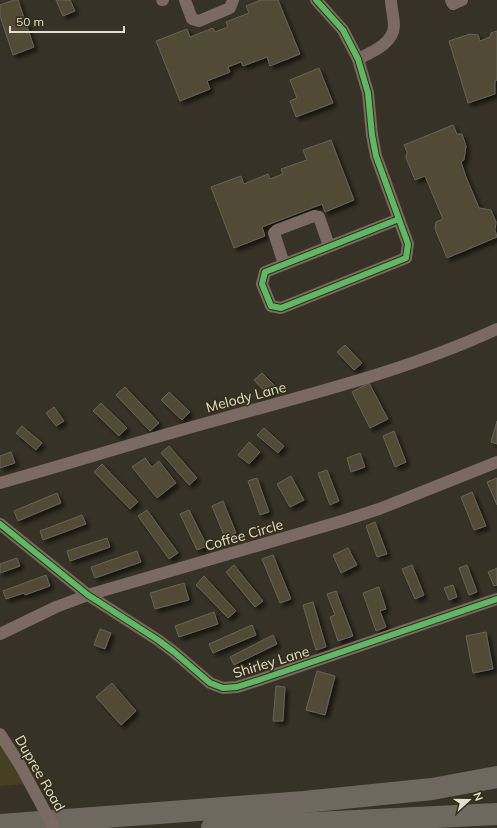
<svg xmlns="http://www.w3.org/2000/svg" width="497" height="828" font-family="Mulish,sans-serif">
<defs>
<filter id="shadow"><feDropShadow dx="3.5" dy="3.5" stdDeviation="2" flood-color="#0009"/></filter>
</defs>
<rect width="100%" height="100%" fill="#363326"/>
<polygon fill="#463f21" points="0,739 29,773 37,783 0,786"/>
<g fill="#514c36" stroke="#666358" filter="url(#shadow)">
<polygon points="14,0 18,0 34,47 13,55 0,16 0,5"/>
<polygon points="56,0 70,0 75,11 63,16"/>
<polygon points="261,0 278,0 300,54 270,66 267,57 243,66 241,62 228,67 230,72 207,81 210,89 180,101 156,41 187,29 190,37 213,28 215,32 228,27 226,22 249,13 246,6"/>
<polygon points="497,31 497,80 495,81 495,94 468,103 449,41 470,34 478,35 480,41 490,37 491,33"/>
<polygon points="319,68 333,103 296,117 290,101 297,98 290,80"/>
<polygon points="453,125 457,134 462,134 466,146 464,160 461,162 466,177 479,208 491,210 496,222 495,230 497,237 447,258 435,229 436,222 443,219 425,176 415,180 406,158 407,152 404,145"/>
<polygon points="331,140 354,200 325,212 322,204 262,227 265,236 234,248 211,187 241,176 244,184 268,174 270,179 283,174 281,169 307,160 303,150"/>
<polygon points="345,345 362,363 354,370 337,352"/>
<polygon points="262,373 275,386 267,394 254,380"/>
<polygon points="369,383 388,419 370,428 352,392"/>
<polygon points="125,387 159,423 150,431 116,395"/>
<polygon points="169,392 190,412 182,420 161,400"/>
<polygon points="101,403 127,428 119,436 93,411"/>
<polygon points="54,407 64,421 56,426 46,413"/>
<polygon points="497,421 497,444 491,442"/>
<polygon points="22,426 42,443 36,450 16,433"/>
<polygon points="264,428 284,446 278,453 257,435"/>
<polygon points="394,431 406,462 395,467 383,436"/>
<polygon points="249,442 260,452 249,464 238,455"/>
<polygon points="169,446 197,478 189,485 161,453"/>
<polygon points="11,452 15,463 0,468 0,456"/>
<polygon points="360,453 365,467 351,472 347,458"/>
<polygon points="145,458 152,467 159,461 176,483 157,498 132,467"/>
<polygon points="102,464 138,502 130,509 94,472"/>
<polygon points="327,470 339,501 330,505 318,473"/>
<polygon points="291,476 304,500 290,507 277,484"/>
<polygon points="257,478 269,512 260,515 248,481"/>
<polygon points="497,478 497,505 487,482"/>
<polygon points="472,492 486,526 474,530 461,497"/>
<polygon points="57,493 61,503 18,521 14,511"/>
<polygon points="223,501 236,533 225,538 212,506"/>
<polygon points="147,510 178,553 169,559 138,516"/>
<polygon points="189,510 207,546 197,550 180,514"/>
<polygon points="82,515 86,524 43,540 40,531"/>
<polygon points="375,522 387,554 377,557 366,526"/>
<polygon points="107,538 110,547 70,561 67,551"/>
<polygon points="348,548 357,565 341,573 333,555"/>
<polygon points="137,551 141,562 95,578 91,567"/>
<polygon points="273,555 291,599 280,603 262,559"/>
<polygon points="17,558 20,566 0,573 0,564"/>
<polygon points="234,565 263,601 255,607 226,572"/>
<polygon points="412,565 424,595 415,599 402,569"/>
<polygon points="467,565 477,592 469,595 459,568"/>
<polygon points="497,568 497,585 494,586 488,572"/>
<polygon points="46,575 50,586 25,595 24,593 6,599 3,591"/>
<polygon points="204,576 236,611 228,618 196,585"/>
<polygon points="184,583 189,600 155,609 150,593"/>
<polygon points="453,585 457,597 449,600 444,588"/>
<polygon points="379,587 386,609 380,611 386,627 376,631 363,593"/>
<polygon points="336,591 353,636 338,641 330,617 335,615 327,594"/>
<polygon points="313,602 326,647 316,650 303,605"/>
<polygon points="214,612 218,624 179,637 175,626"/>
<polygon points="252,625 256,635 213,653 209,644"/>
<polygon points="100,629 111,633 105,649 94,645"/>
<polygon points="486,632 493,669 473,673 466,636"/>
<polygon points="273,635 277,644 234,665 230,657"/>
<polygon points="317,671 335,676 325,715 306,710"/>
<polygon points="112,683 136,711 121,725 96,697"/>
<polygon points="276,686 285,687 283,721 273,721"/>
</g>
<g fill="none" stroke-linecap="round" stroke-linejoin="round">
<g stroke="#7a6a62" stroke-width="12">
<polyline points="162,0 163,0"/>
<polyline points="185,0 192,19 199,21 230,8 233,0"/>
<polyline points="316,0 343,30 358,59 368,93 372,135 376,156 408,244 406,258 281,308 271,306 262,284 265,272 399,219"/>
<polyline points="451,0 453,4 462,0"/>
<path d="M358,59C372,52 393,44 394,26C394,17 391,8 391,0"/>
<polyline points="284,264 274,233 277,230 314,216 319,217 329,246"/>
<path d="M0,483C74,462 147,439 221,419C314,393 409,370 497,329"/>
<polyline points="0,524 88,595 158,640 174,652 210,683 223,688 237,687 259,680 497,599"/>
<polyline points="0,634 56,607 88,595 342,521 379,509 497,462"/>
</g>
<g stroke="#6f685f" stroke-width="22">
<polyline points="0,825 304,802 432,789 497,777"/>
<polyline points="212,828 497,814"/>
</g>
<polyline stroke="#7a6a62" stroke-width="12" points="0,734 20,765 54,828"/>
<defs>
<g id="cycleway">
<polyline points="316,0 343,30 358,59 368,93 372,135 376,156 408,244 406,258 281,308 271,306 262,284 265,272 399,219"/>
<polyline points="0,524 88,595 158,640 174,652 210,683 223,688 237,687 259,680 497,599"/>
</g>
</defs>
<use href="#cycleway" stroke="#332e15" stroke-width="8"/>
<use href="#cycleway" stroke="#5cba63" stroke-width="6"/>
</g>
<g text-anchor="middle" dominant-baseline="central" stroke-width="3" stroke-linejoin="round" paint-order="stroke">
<g font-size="14" fill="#e2dfd0" stroke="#332e15">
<text transform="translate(246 397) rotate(-15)">Melody Lane</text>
<text transform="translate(244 535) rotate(-16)">Coffee Circle</text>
<text transform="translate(271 662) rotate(-17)">Shirley Lane</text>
<text transform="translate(40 773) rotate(60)">Dupree Road</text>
</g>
</g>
<g transform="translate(469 800) rotate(69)" stroke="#332e15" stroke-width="3" paint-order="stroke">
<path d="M0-3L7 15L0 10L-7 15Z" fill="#e2dfd0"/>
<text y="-6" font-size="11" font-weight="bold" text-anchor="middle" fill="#e2dfd0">N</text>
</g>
<path d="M10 26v6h114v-6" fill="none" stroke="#e2dfd0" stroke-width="2"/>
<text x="16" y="26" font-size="12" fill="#e2dfd0" stroke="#332e15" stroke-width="3" paint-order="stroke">50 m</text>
</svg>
